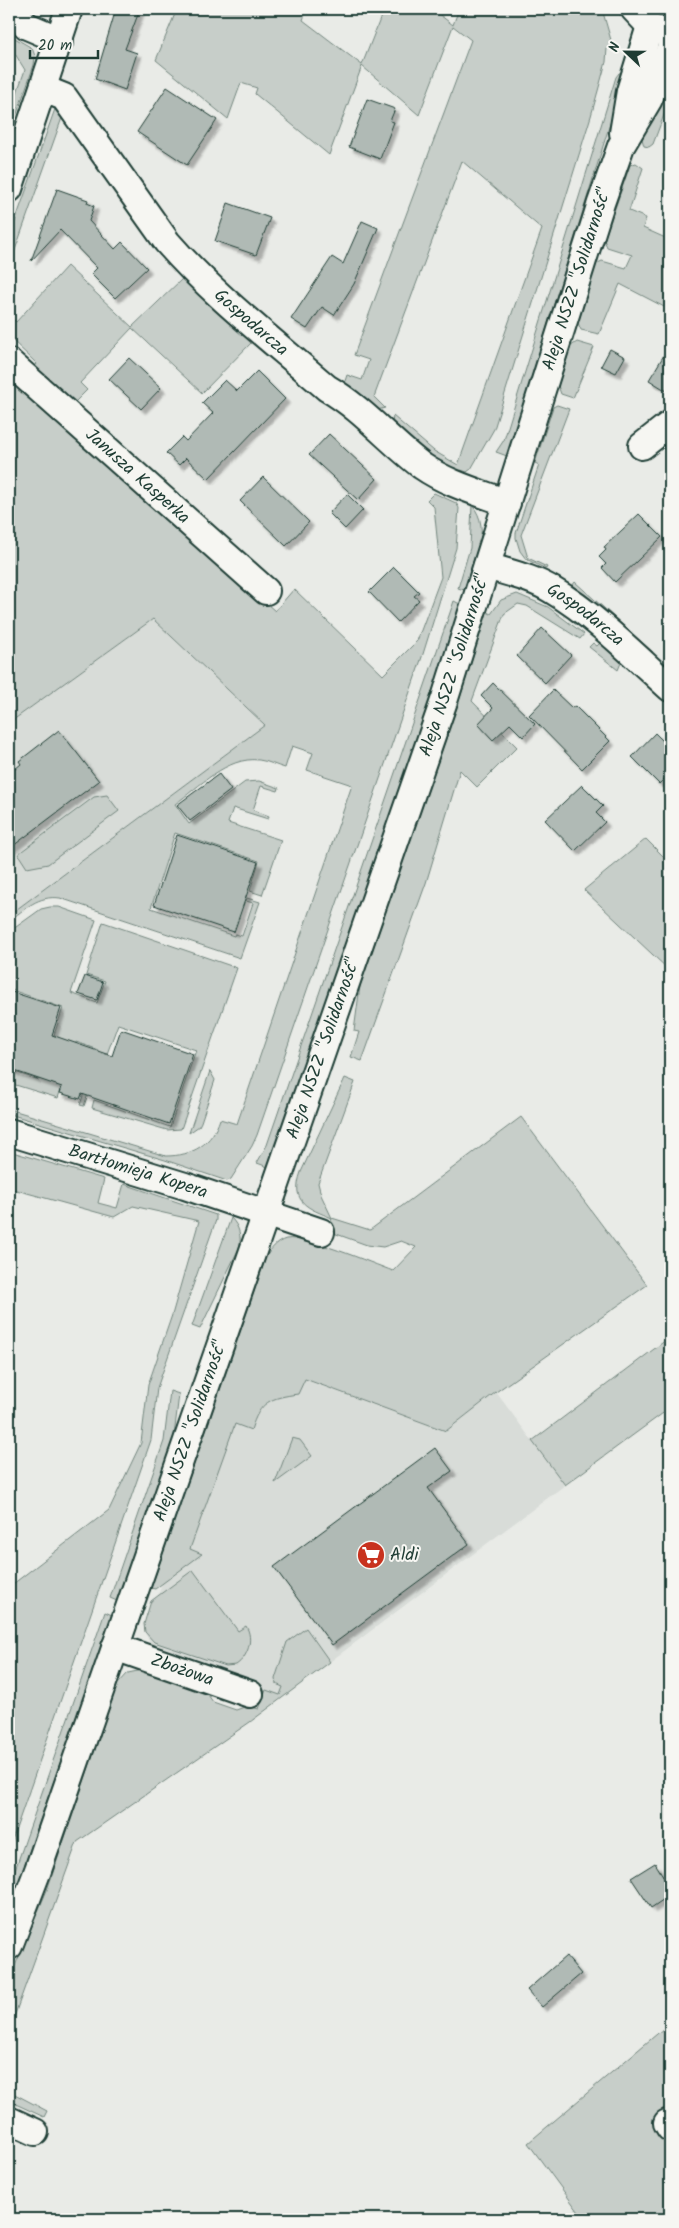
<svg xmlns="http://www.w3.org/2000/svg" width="679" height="2228" font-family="Kalam,sans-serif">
<defs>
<filter id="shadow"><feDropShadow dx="4.5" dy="4.5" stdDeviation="1" flood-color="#0004"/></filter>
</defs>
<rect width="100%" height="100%" fill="#e9ebe7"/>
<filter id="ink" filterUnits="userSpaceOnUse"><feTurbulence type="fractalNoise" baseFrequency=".02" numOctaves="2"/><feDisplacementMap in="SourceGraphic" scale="10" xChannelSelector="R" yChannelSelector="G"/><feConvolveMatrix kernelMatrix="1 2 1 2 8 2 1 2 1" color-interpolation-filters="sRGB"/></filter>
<g filter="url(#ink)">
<g fill="#d8dcd8">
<polygon points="153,619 265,725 9,915 9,723"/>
<polygon points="243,1357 446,1431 496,1392 565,1485 283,1697 152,1648 145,1632"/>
</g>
<g fill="#c7cec9" stroke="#73867e">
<polygon points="177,9 307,9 303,20 362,65 384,9 432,9 453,25 459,9 602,9 613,47 607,48 606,62 591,116 494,429 471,469 467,472 461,470 458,475 444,469 392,423 393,416 434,451 458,465 542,229 462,161 374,397 385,408 377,410 347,387 345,381 347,375 362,380 369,360 354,355 471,40 453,26 419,115 362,66 329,155 255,94 257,88 241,83 228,119 156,60"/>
<polygon points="13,37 32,48 35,56 34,65 9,136 9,115 25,70 9,44 9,39"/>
<polygon points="626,72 507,456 496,452 504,440 616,77 619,73"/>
<polygon points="665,85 670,85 670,99 653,144 649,147 644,146 642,139"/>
<polygon points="55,109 61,109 63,115 9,267 11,233"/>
<polygon points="636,163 643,168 629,211 646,218 643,228 670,240 670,310 620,284 599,334 581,330 578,323 596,264 602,261 626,268 632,255 607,247 604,240 630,165"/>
<polygon points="67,266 132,327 183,278 254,340 202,393 132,328 80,383 87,390 72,405 33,369 37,364 9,337 9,315 16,322"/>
<polygon points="577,342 594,347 573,398 561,394 558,386 571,346"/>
<path d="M9,377L275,611L294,589L383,675L417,641L441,577L434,507L427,500L434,493L456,503L459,508L456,548L423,654L257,1135L252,1146L231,1179L227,1181L165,1160L9,1114V1109L166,1156C193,1156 212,1144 220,1119L237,1124L352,785L307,770L313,753L292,746L285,768C277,766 268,761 259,760C227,756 199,787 175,804L189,824L245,782L259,781L279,788L278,791L261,786L253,810L269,816L268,819L233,808L228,823L281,840L262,895L250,891L259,861L175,833L151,908L234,936L235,934L242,936L253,903L246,901L247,898L260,902L240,958L60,898C38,895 25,909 9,921V915L265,725L153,619L9,723Z"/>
<polygon points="557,405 569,409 521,535 528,558 547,567 546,569 526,559 520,551 516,538 516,533 539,465 535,463 553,407"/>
<path d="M472,505C493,530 473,563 464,590L458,588L470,548Z"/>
<polygon points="575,582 653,652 648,656 570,589"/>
<polygon points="517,594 548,607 584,634 580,639 527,606 518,604 504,614 472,701 517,747 477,787 460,770 426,883 362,1061 351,1057 359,1032 354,1031 360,986 460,698 487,612 491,614 501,600"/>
<polygon points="454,601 460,604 431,698 268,1167 257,1163 267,1145"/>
<polygon points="602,641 623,658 618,670 589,647 593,643 597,646"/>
<polygon points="107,795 119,811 48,864 27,868 18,854 94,797"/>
<polygon points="646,839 670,863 670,971 584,890"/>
<polygon points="50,907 59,907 96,920 71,993 97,1003 105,981 86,975 103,922 237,968 181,1129 167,1130 92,1108 94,1100 170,1127 196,1050 118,1024 104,1062 99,1061 84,1106 80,1105 98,1050 76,1042 58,1098 9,1083 9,1070 39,1080 63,1008 9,989 9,932 41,909"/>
<polygon points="210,1071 215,1080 201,1122 199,1126 189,1133"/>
<path d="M345,1078L355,1082L318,1183L321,1195L332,1218L370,1230L521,1117L647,1285L496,1392L446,1431L305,1379L298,1394C270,1398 260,1401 251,1430L235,1424L190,1549L202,1554L155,1589L151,1588L266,1257C271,1249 276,1242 286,1239C306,1235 371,1263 393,1271L416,1247L401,1241L383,1247L367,1245L328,1231L332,1218C308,1208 290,1203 301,1172Z"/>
<polygon points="9,1151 104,1179 98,1203 117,1208 124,1184 216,1215 216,1220 157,1388 151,1440 9,1849 9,1579 13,1584 109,1510 141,1443 148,1385 172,1315 199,1221 133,1206 114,1217 9,1188"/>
<path d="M231,1218C239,1226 242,1237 239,1248L200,1329L192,1326Z"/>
<polygon points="670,1337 670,1408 565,1485 532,1441"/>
<polygon points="170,1391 179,1394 174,1436 117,1601 110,1598 164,1441"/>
<polygon points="292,1438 300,1440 312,1456 275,1483"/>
<path d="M193,1570L238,1631L246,1626C254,1639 248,1657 236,1665L226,1666L154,1642L145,1632L144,1624L151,1601Z"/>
<polygon points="105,1612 112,1615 9,1909 9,1887"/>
<polygon points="306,1628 330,1662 250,1722 77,1842 9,2031 9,1980 47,1890 117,1685 128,1673 142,1670 206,1692 213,1702 236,1710 247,1706 259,1709 266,1690 280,1695 283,1687 276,1684 275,1679 287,1642"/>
<polygon points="670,2023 670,2107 654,2119 670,2144 670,2219 584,2219 528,2143"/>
<polygon points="9,2091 47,2111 44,2117 9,2101"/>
</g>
<g fill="#b0bab5" stroke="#1f3d34" filter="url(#shadow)">
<polygon points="116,9 140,9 125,49 137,53 125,90 95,79"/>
<polygon points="167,87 217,120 187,165 137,132"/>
<polygon points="367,99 395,109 390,121 394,122 380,159 349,147"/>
<polygon points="57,189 88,200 87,203 94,206 89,221 115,249 122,242 147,268 115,298 91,274 97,268 60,230 31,261"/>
<polygon points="228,203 270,218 256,255 215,241"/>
<polygon points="362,221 378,228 354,284 334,315 322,307 307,329 291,319 332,257 343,264"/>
<polygon points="670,345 670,393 649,380"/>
<polygon points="610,349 625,357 616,373 601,366"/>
<polygon points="129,358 161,388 141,409 109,379"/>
<polygon points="257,371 285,399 208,479 186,458 179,465 166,453 182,437 186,441 213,413 202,403 225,380 237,391"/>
<polygon points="329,434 377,479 358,500 309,455"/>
<polygon points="263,477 309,522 286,546 240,501"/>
<polygon points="347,494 363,510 345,529 329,513"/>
<polygon points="639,514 662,537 615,582 602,568 606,564 599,557 606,550 604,547"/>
<polygon points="394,567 419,592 414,596 419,600 398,622 369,592"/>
<polygon points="542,628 571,655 545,683 517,656"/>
<polygon points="493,683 535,724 523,737 510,724 493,740 478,724 493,708 481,696"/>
<polygon points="553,690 572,708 575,706 610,741 582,769 529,715"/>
<polygon points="59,730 99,781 9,849 9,774 21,764 19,761"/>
<polygon points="655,733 670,748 670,773 659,784 632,757"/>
<polygon points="219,774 231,790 190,821 177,805"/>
<polygon points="582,785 603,806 596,813 605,822 575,851 545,820"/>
<polygon points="177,835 258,862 234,932 154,905"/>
<polygon points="85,976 103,982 97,1000 78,994"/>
<polygon points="9,991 61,1008 52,1035 112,1056 121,1029 193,1054 169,1124 82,1094 80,1099 60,1093 62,1087 9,1069"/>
<polygon points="435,1448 452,1471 428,1488 469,1544 332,1645 274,1567"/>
<polygon points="655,1863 670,1887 670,1895 651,1908 631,1878"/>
<polygon points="566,1956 581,1974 542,2007 527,1990"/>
</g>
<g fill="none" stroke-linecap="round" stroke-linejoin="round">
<defs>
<g id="minor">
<polyline points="11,9 27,26 60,40"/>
<polyline points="634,9 650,26 666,33"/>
<path id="s1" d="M44,89L64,97L167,242C214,296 273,341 327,388C363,409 389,441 422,466C448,484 478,492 507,503"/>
<polyline points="623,133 630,91 650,26"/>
<polyline points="9,189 69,9"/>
<path id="s2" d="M9,362L266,591"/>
<polyline points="642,446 670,424"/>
<path id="s3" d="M487,566C509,573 533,578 552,590C593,614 635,656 670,688"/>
<path id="s4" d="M9,1132L185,1186L321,1232"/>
<path id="s5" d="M115,1647L250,1694"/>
<path id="s6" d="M9,1946L38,1870L445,698L601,203L621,146L649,99L670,49"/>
<polyline points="9,2120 35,2132"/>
<polyline points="667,2123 670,2128"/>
</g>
</defs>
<use href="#minor" stroke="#1f3d34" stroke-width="30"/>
<use href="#minor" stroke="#f6f6f2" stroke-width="26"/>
</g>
</g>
<defs>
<symbol id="supermarket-disc" viewBox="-11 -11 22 22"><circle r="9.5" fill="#c8321e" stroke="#f6f6f2"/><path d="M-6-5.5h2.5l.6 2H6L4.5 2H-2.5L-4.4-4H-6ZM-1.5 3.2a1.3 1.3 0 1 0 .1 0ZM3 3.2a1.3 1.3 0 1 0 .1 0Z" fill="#fff"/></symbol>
</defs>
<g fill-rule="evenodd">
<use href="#supermarket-disc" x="355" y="1539" width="32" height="32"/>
</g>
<g text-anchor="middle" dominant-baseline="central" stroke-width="4" stroke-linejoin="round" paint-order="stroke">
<g font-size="18" fill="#1f3d34" stroke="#f6f6f2">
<text stroke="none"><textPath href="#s6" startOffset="1761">Aleja NSZZ "Solidarność"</textPath></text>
<text stroke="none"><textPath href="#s1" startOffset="316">Gospodarcza</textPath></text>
<text stroke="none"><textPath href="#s2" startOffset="172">Janusza Kasperka</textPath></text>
<text stroke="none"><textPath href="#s3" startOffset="111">Gospodarcza</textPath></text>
<text stroke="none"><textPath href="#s6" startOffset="1356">Aleja NSZZ "Solidarność"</textPath></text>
<text stroke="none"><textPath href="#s6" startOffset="951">Aleja NSZZ "Solidarność"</textPath></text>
<text stroke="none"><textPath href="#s4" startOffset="135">Bartłomieja Kopera</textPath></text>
<text stroke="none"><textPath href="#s6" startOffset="546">Aleja NSZZ "Solidarność"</textPath></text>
<text stroke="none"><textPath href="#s5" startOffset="71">Zbożowa</textPath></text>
</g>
<g font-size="18" fill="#1f3d34" stroke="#f6f6f2" text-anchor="start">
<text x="390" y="1555">Aldi</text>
</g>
</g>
<rect width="679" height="2228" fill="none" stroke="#f6f6f2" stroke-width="30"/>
<rect x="15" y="15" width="649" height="2198" fill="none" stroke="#1f3d34" stroke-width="2" filter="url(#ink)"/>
<g transform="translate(626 52) rotate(292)" stroke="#f6f6f2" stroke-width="4" paint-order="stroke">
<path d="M0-4L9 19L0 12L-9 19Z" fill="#1f3d34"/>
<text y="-8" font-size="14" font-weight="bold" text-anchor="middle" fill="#1f3d34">N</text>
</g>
<path d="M30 50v8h68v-8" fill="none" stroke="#1f3d34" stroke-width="2.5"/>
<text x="38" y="50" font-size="15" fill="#1f3d34" stroke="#f6f6f2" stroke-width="4" paint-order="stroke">20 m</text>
</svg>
